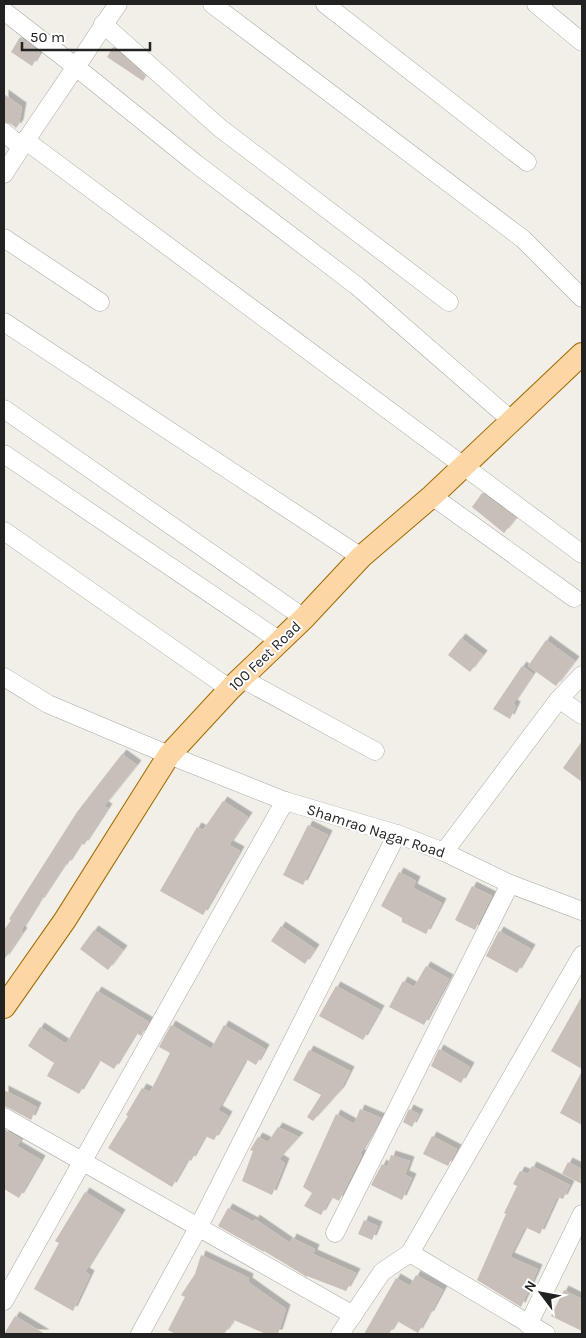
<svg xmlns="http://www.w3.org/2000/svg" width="586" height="1338" font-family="Karla,sans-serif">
<defs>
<filter id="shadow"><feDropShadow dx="4.5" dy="-4.5" stdDeviation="0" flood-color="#0004"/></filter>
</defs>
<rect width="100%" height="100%" fill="#f2efe9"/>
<g fill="#c7bfb8" filter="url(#shadow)">
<polygon points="20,37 40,53 32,66 11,52"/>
<polygon points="113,47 146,76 143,81 107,57"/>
<polygon points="4,94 22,107 19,124 16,128 11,124 4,122"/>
<polygon points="482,493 516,518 504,533 472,507"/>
<polygon points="461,638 483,655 470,672 448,655"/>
<polygon points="546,640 575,661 556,686 528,666"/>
<polygon points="522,666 533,674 513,704 516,706 510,719 493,709"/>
<polygon points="582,741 582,782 563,768"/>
<polygon points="122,754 137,765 104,806 108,808 84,845 81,843 67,865 65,864 40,902 39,902 21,931 23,932 4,960 4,930 11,920 9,919 77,812"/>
<polygon points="223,801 248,817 229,845 240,851 203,915 160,891 197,827 203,830"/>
<polygon points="308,825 328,835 303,885 283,875"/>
<polygon points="399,872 416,881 413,888 442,903 426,934 402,922 402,918 381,906"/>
<polygon points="472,886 492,896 475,930 455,920"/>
<polygon points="281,926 315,949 305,964 271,941"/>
<polygon points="94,930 123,950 108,970 80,949"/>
<polygon points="499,931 531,949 517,973 486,956"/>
<polygon points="426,966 449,979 424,1025 389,1007 403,981 414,987"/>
<polygon points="336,986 380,1010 363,1040 319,1016"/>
<polygon points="97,991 149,1022 141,1036 136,1033 114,1069 99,1060 79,1094 47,1076 54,1063 28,1046 40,1027 66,1044"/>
<polygon points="582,996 582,1069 551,1051"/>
<polygon points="171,1025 211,1049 224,1025 265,1049 256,1065 246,1059 218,1110 228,1116 214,1140 205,1136 191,1161 188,1159 172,1187 108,1148 128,1116 126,1115 142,1088 150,1092 170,1053 159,1047"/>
<polygon points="439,1049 470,1067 461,1083 431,1066"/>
<polygon points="309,1050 350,1071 340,1091 313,1121 307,1117 321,1095 293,1080"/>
<polygon points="582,1071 582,1125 560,1113"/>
<polygon points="4,1090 37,1107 31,1120 9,1108 4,1106"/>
<polygon points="360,1109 381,1118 360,1154 362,1155 339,1201 331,1197 321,1215 304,1206 312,1193 303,1187 336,1114 354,1124"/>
<polygon points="409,1109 419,1114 412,1127 403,1122"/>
<polygon points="278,1127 299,1137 279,1159 285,1163 272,1195 242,1181 253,1151 250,1150 258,1137 268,1142"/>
<polygon points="4,1129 21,1139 17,1146 41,1160 19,1198 4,1189"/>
<polygon points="432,1136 457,1149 448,1166 423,1154"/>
<polygon points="391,1155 410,1161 405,1175 412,1178 402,1200 371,1185 382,1164 387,1167"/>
<polygon points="568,1162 582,1169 582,1184 562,1174"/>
<polygon points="532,1166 570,1185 563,1199 557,1197 540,1234 525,1227 510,1257 538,1269 521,1307 477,1280 506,1214 504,1213 517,1186 513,1184 520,1171 528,1174"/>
<polygon points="85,1192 121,1214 85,1272 90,1275 73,1311 34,1289 59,1243 55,1241"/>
<polygon points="228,1208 254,1222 255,1219 290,1243 292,1238 315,1249 313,1254 356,1273 346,1291 307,1276 307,1277 264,1251 264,1252 218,1226"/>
<polygon points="364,1220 378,1226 372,1240 358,1234"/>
<polygon points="201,1255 249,1278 248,1282 286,1309 278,1334 266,1334 234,1320 224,1334 175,1334 168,1330 185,1297 181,1295 195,1274"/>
<polygon points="416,1275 443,1290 429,1316 428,1315 418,1333 397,1321 389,1334 364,1334 396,1278 410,1286"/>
<polygon points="564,1290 582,1299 582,1331 551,1316"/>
<polygon points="15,1316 45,1334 4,1334"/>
</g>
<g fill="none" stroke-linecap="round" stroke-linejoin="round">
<defs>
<g id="minor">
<polyline points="212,4 523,239 582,298"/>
<polyline points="325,4 527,162"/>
<polyline points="536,4 582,42"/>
<polyline points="4,11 76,67 195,163 357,286 512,421"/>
<polyline points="103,24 220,128 449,302"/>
<polyline points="4,132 21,147"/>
<polyline points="25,140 582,554"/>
<path d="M4,174C27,138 51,103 75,68C90,47 103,25 118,4"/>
<polyline points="4,238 100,302"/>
<polyline points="4,322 361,557"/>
<polyline points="4,409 304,618"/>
<polyline points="4,454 280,641"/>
<polyline points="432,496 574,598"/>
<polyline points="4,531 230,689"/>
<polyline points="4,677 48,704 169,755 285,801 397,834 444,852 510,884 582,911"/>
<polyline points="241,678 375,751"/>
<polyline points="559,699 582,715"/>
<polyline points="444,852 559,699 582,675"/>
<polyline points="4,1117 353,1315"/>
<polyline points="335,1233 510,884"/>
<polyline points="410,1253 546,1334"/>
<polyline points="4,1301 285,801"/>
<polyline points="528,1325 582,1214"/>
<polyline points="140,1334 198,1228 397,834"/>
<polyline points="340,1334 382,1272 410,1253 582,955"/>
</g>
<polyline id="major" points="4,1007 65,920 169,755 230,689 304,618 361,557 432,496 582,354"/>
</defs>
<use href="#minor" stroke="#a9a9a9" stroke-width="19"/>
<use href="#major" stroke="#a06b00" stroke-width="24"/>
<use href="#minor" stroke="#fff" stroke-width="18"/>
<use href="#major" stroke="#fcd6a4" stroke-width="22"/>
</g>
<g text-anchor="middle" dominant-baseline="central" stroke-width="4" stroke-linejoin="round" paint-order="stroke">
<g font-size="15" fill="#222" stroke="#fff">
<text transform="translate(265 656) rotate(-44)">100 Feet Road</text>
<text transform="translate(376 831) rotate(18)">Shamrao Nagar Road</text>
</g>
</g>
<rect width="586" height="1338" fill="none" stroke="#222222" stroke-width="10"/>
<g transform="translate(541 1293) rotate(302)" stroke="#ffffff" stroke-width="4" paint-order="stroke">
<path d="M0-4L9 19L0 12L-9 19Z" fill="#222222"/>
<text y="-8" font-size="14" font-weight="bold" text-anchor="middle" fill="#222222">N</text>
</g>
<path d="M22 42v8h128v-8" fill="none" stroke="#222222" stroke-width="2.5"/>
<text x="30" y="42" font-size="15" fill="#222222" stroke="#ffffff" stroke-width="4" paint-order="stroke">50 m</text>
</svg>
